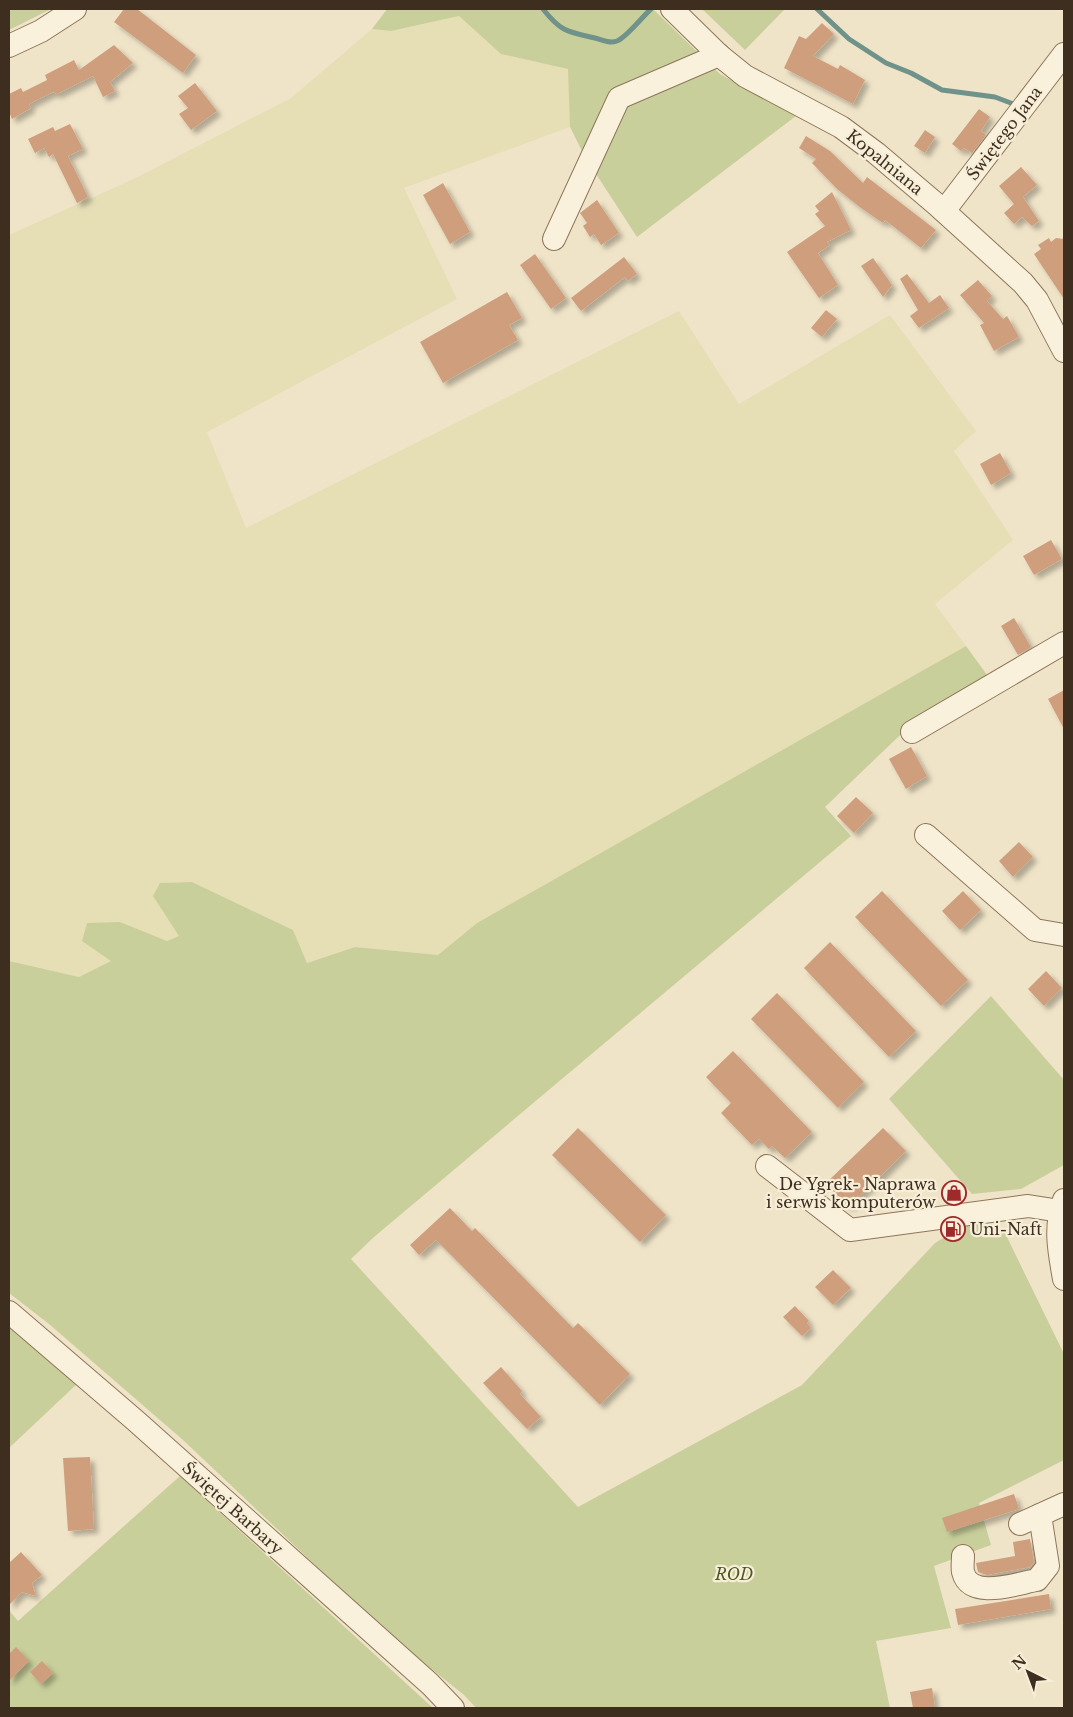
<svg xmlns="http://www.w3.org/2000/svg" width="1073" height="1717" font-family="'Libre Baskerville',serif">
<defs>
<filter id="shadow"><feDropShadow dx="4.5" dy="4.5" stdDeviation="2.5" flood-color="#0004"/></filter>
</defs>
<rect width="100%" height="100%" fill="#f0e4c8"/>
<polygon fill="#e6deb5" points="459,16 501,54 569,69 570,127 404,188 457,299 207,432 246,528 679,311 739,404 890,315 976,431 954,451 1013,540 935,604 966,646 477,923 438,955 355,947 307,963 293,930 192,882 161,883 154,896 180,936 167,941 120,922 111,961 79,977 9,961 9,235 136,178 291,98 372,29 391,31"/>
<g fill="#c9cf9b">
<polygon points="9,9 51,9 9,30"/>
<polygon points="387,9 653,9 720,74 796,116 637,237 585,157 570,127 568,69 501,54 459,16 391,31 372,29"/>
<polygon points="702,9 785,9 745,50"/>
<polygon points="966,646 990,679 919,717 825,807 851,836 374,1237 351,1259 578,1507 802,1385 935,1243 971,1221 1004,1231 1064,1354 1064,1460 979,1503 991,1545 934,1566 951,1628 876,1641 890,1708 476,1708 464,1695 389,1635 183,1440 49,1324 9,1293 9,961 79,977 111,961 82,941 87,923 120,922 167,941 179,936 153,896 160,883 192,882 293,930 307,963 355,947 438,955 477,923"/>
<polygon points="991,996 1064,1080 1064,1165 1021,1189 972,1194 889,1099"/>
<polygon points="9,1325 78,1383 9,1448"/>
<polygon points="180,1476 433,1708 9,1708 9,1610 18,1621"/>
</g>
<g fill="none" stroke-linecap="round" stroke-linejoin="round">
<g stroke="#6f938a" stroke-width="5">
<path d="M543,9C561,32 568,32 595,38C602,40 609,44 617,41C626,38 643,16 651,9"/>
<polyline points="817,9 849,39 886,63 911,73 942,90 995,97 1016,105"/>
</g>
</g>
<g fill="#cf9f7d" filter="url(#shadow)">
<polygon points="124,9 137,9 196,55 183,73 114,22"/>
<polygon points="822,23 834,34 813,56 838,69 840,65 865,80 853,104 784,68 799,36 806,39"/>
<polygon points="114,45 133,63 110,82 115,91 103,97 93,76 57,94 53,92 29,104 31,108 12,119 9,112 9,94 21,88 23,92 47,80 45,75 74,60 79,70"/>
<polygon points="195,83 217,111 191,130 179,114 188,108 178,96"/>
<polygon points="979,109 990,117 981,131 986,135 972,153 964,148 961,151 952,144"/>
<polygon points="70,124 83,149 68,156 88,197 77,203 53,154 49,157 44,148 35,153 28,139 53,127 55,131"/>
<polygon points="925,130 935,137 925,153 914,146"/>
<polygon points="806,136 830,151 863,183 867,177 936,230 921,248 885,220 883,223 861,208 837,189 812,163 816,159 799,148"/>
<polygon points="1021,167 1037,185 1023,197 1039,221 1032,226 1022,217 1014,224 1004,213 1014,204 999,186"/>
<polygon points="443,183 470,232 450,244 423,195"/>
<polygon points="832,192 851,230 827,242 830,245 818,253 838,285 819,298 787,252 825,226 815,214 819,211 815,206"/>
<polygon points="597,200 619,233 601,245 594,234 590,237 583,226 587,223 580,213"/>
<polygon points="1049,238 1051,242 1056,238 1064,239 1064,299 1034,254 1041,249 1038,245"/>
<polygon points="535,254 566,298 551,309 520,265"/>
<polygon points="624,257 637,274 628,281 625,277 581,311 571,298"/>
<polygon points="873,258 892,285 883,297 861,266"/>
<polygon points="907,274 929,303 940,295 949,308 919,328 910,316 918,310 900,279"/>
<polygon points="978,280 992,296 987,301 1003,319 1007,316 1019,337 994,351 980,325 984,323 960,295"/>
<polygon points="507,292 522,318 509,325 518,340 443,383 420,342"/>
<polygon points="826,310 837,319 822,337 811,328"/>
<polygon points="1000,453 1011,473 991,485 980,464"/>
<polygon points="1051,540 1062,559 1034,575 1023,556"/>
<polygon points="1014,618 1031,647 1018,655 1001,626"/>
<polygon points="1064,690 1064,729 1048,699"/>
<polygon points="911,747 927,776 906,789 889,759"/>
<polygon points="856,797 873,813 854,833 837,816"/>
<polygon points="1019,842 1033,857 1013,877 999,861"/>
<polygon points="882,891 968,980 941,1006 855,917"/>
<polygon points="963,891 981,910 960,930 942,911"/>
<polygon points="830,942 916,1031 889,1057 804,968"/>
<polygon points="1046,971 1062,988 1044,1006 1028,989"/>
<polygon points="777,993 864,1082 838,1108 751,1019"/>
<polygon points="733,1051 812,1132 785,1158 772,1146 769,1149 759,1139 752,1145 721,1113 731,1103 706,1077"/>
<polygon points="578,1128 666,1215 640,1242 552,1155"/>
<polygon points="883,1128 906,1151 849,1207 826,1183"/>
<polygon points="450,1208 472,1231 475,1228 573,1328 578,1323 630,1374 600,1405 436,1240 419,1255 410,1245"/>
<polygon points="833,1270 851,1288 833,1305 815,1287"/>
<polygon points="795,1306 809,1321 807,1323 811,1328 802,1336 783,1317"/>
<polygon points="501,1367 522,1391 520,1394 541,1417 527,1429 483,1383"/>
<polygon points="90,1457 94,1529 68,1531 63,1458"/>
<polygon points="1014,1494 1019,1509 947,1532 942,1518"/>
<polygon points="1030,1539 1034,1562 1030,1567 987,1575 978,1572 976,1563 1015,1556 1013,1542"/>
<polygon points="21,1552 42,1575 32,1583 36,1596 22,1592 9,1605 9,1563"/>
<polygon points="1049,1594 1051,1609 958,1625 955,1609"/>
<polygon points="16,1647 29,1661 9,1681 9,1654"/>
<polygon points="42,1661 53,1673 41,1684 30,1672"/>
<polygon points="932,1688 935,1708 913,1708 910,1692"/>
</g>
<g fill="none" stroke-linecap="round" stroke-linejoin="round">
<defs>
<g id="minor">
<polyline points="672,9 719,55 745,76 841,127 876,153 936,204 1023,283 1037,300 1064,351"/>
<polyline points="9,46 41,31 75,9"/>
<polyline points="944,211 1064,54"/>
<polyline points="554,239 619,98 719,55"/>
<polyline points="912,732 1064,643"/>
<polyline points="926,835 1035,930 1064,935"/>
<polyline points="767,1166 850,1230 1028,1206 1060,1211"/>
<path d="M1064,1200C1054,1227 1059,1251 1064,1279"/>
<polyline points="9,1312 136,1421 430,1684 453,1708"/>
<polyline points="1020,1524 1064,1504"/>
<path d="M963,1556C963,1561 962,1567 963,1572C970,1601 1018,1583 1037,1580L1048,1566L1040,1515"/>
</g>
</defs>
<use href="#minor" stroke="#8d765c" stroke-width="24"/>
<use href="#minor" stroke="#faf1dc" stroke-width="22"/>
</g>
<defs>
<symbol id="shop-ring" viewBox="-11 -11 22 22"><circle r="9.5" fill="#f7eed8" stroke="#9e2a2b" stroke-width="1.5"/><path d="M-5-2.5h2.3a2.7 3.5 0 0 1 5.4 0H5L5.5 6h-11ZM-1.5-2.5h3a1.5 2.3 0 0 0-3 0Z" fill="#9e2a2b"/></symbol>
<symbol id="fuel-ring" viewBox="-11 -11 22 22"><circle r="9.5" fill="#f7eed8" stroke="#9e2a2b" stroke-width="1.5"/><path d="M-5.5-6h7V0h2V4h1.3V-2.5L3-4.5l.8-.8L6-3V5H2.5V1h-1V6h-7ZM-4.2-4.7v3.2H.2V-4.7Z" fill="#9e2a2b"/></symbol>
</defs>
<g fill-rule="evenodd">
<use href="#shop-ring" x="940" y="1179" width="28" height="28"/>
<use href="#fuel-ring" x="939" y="1215" width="28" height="28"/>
</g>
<g text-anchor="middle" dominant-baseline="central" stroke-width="4.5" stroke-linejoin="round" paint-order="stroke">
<g font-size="16" fill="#3d2e20" stroke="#f7eed8">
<text transform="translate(1004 133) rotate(-53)">Świętego Jana</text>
<text transform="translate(885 162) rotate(39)">Kopalniana</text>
<text transform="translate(233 1508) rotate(42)">Świętej Barbary</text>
</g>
<g font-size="16" fill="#3d2e20" stroke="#f7eed8" text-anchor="end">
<text x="936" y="1184">De Ygrek- Naprawa<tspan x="936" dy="18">i serwis komputerów</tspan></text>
<text x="970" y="1229" text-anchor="start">Uni-Naft</text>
</g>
<g font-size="16" font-style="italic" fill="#4d5a26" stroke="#f7eed8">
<text x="734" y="1574">ROD</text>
</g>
</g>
<rect width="1073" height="1717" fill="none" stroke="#3d2e20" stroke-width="20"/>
<g transform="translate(1028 1672) rotate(318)" stroke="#f7eed8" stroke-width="4" paint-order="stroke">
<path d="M0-4L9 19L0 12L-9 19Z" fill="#3d2e20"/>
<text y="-8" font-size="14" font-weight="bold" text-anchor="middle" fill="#3d2e20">N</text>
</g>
</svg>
